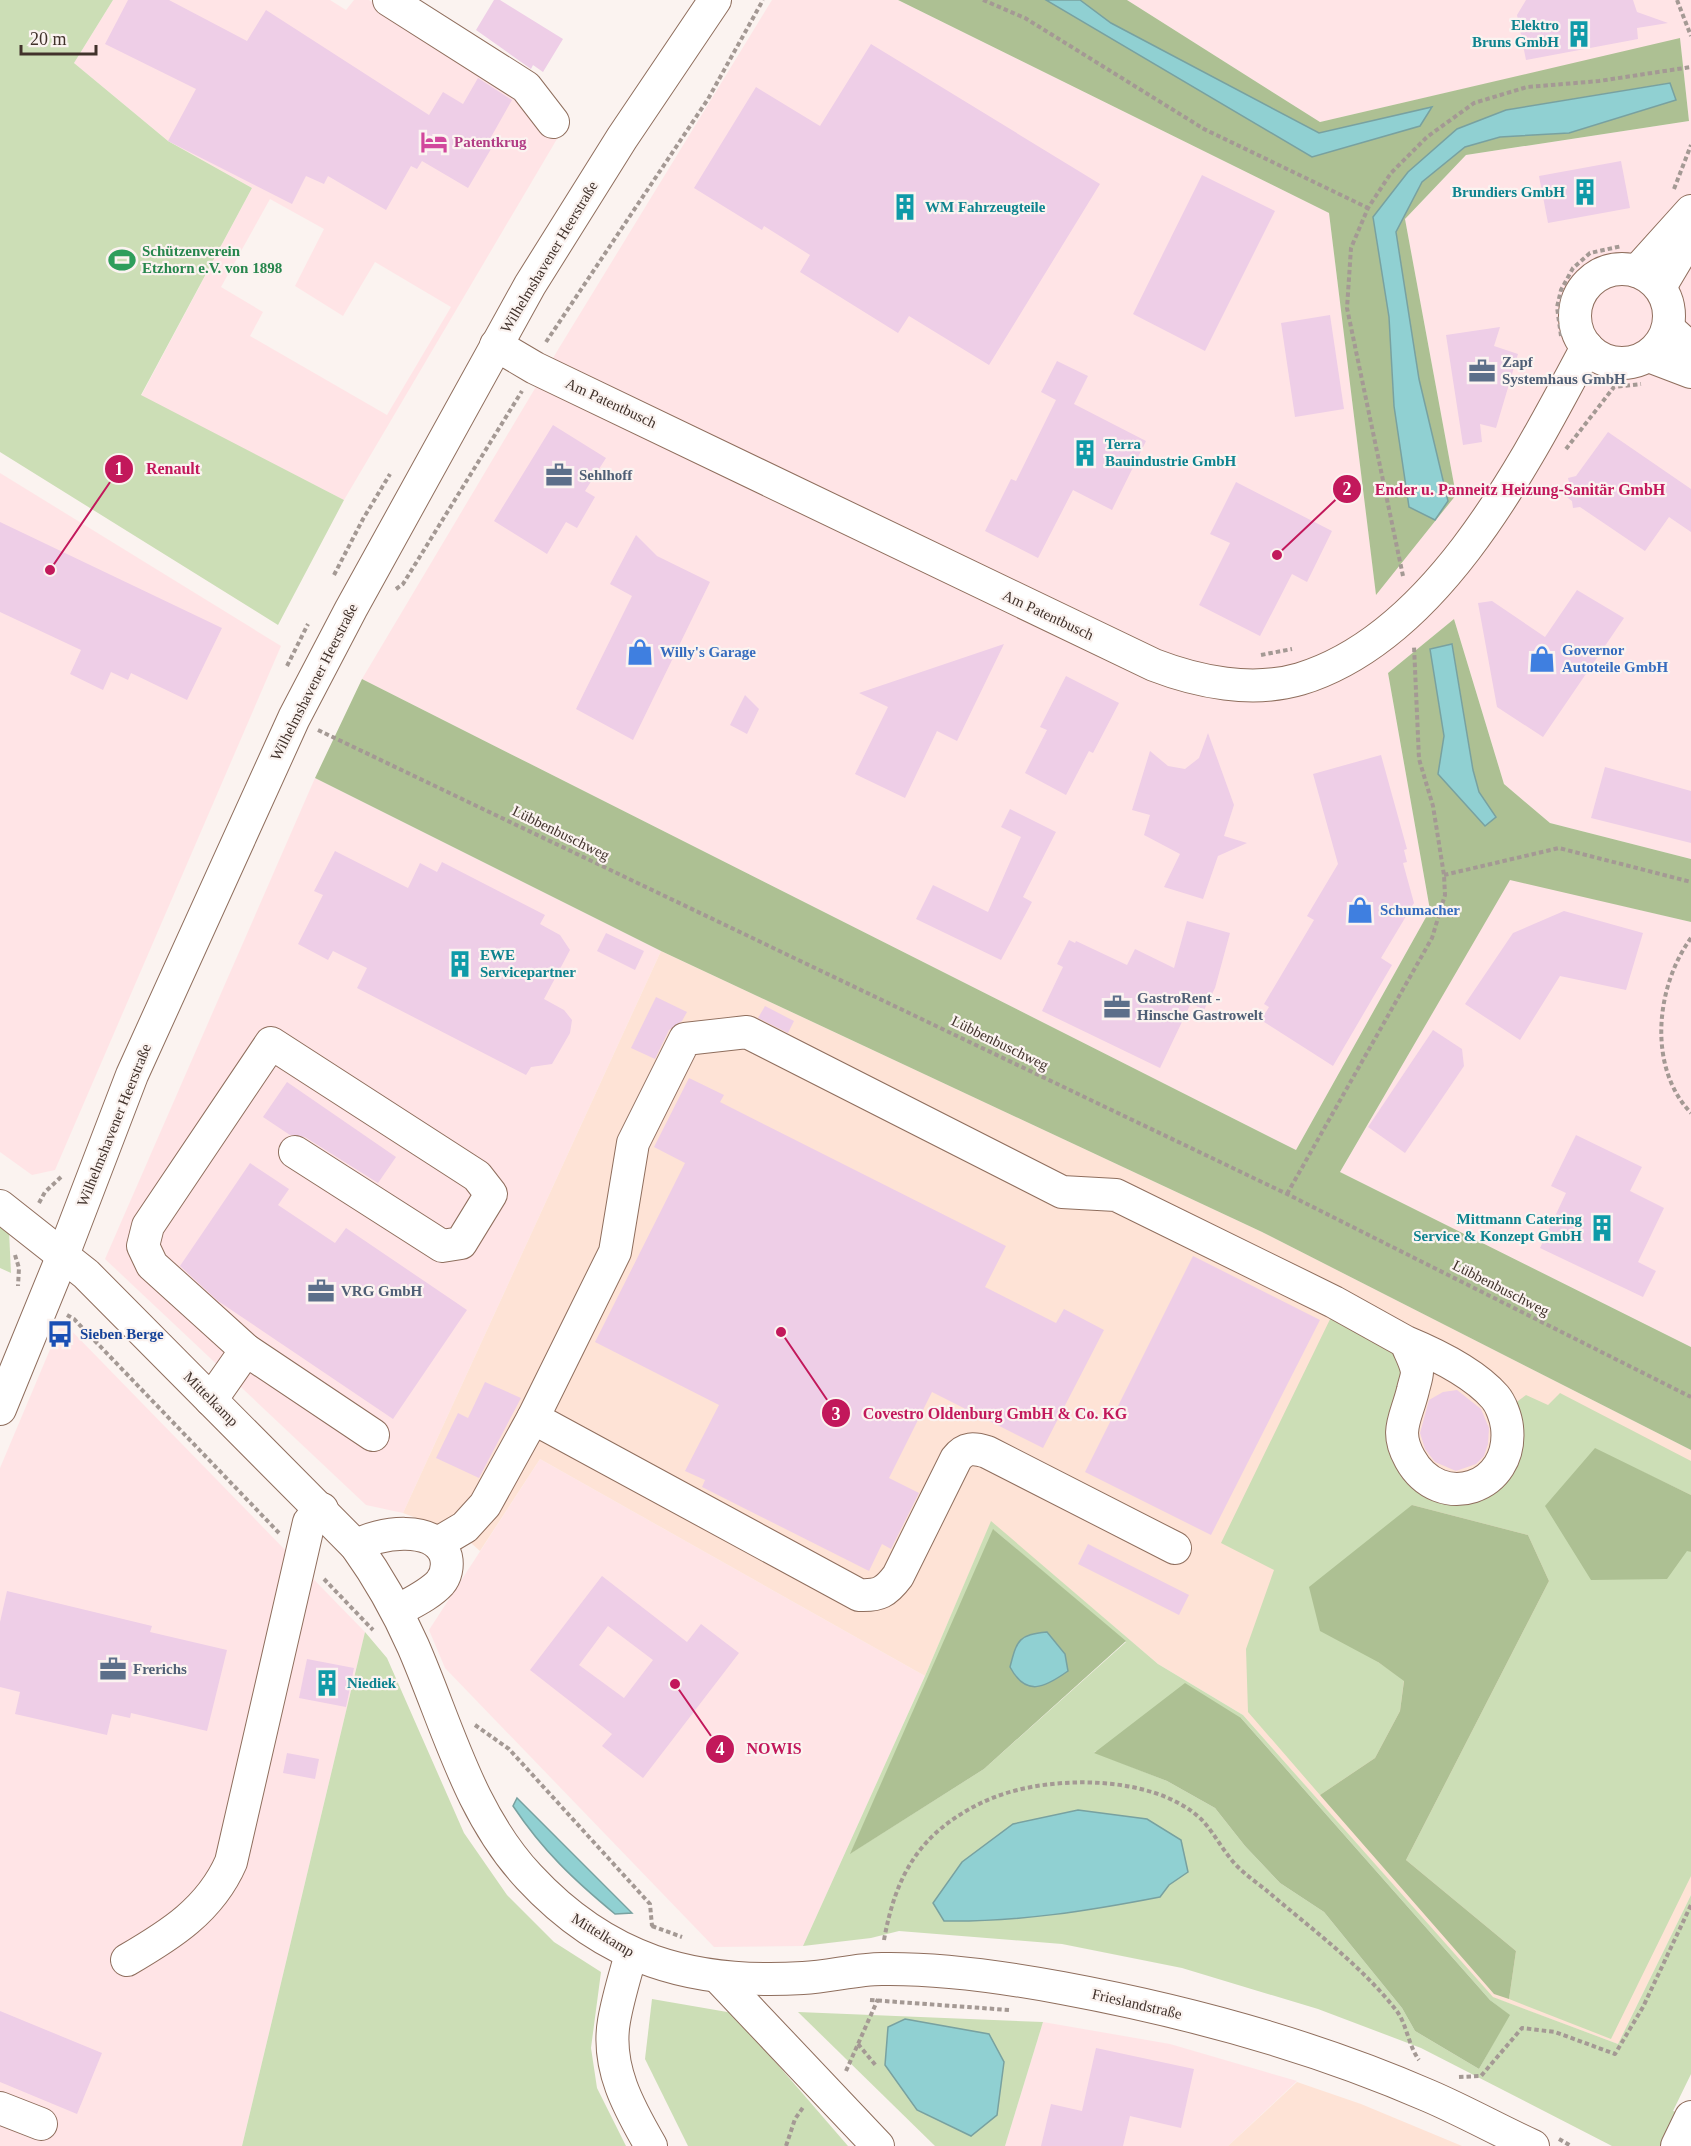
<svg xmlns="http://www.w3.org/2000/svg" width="1691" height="2146" font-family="Georgia,serif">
<rect width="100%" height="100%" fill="#fbf3f0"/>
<g fill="#ffe4e6" fill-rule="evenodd">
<path d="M113,0H330L346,10L354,0H369L567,122L344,500L141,396L252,188L168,141L74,63ZM270,199L324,229L295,286L343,316L375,262L451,307L387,415L250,336L263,312L221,287Z"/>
<polygon points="772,0 898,0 1329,213 1376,594 1456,495 1405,219 1466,155 1689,121 1680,39 1320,122 1127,0 1691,0 1691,859 1550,823 1504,784 1454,619 1388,673 1430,910 1296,1150 362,679 559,348"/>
<polygon points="0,473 281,646 55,1170 32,1175 0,1152"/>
<polygon points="315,778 661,951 403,1513 366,1505 105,1259"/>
<polygon points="1510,879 1691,922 1691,1347 1340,1172"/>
<polygon points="62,1321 365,1632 242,2146 0,2146 0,1468"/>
<polygon points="540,1459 925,1676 803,1946 714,1947 445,1668 429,1630"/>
<polygon points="1043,2022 1170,2044 1297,2081 1228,2146 1005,2146"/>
</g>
<g fill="#fee3d6">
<polygon points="661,951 1262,1232 1691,1450 1691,1895 1618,2044 1492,1997 1243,1715 1158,1664 991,1522 925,1676 540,1459 480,1551 463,1536 403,1513"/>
<polygon points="1297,2082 1361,2104 1462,2146 1228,2146"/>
</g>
<g fill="#ccdeb6" fill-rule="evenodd">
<polygon points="0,0 113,0 74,63 168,141 252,188 141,395 344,500 278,625 0,452"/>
<polygon points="0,1225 9,1231 11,1273 0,1268"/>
<path d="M1335,1309L1394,1347L1407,1368L1391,1453L1399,1471L1418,1490L1506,1481C1526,1447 1524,1442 1514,1404L1526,1395L1548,1405L1560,1393L1691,1461V1495L1595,1449L1687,1550L1691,1552V1876L1611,2039L1509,1999L1516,1951L1406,1860L1549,1581L1528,1535L1412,1505L1378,1662L1404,1680L1400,1711L1375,1758L1320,1795L1248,1712L1246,1649L1274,1570L1221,1543Z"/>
<path d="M991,1521L1158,1664L1243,1715L1493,1997L1618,2044L1691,1895V2074L1673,2111L1691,2116V2146H1612L1421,2048L1318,2009L1182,1968L1062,1944L899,1931L871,1938L803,1946L925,1676ZM994,1530L1126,1642L984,1769L851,1853ZM1241,1718L1490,2000L1509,2015L1479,2069L1415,2031L1402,2008L1324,1912L1280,1883L1245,1846L1215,1808L1167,1781L1094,1752Z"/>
<polygon points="365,1632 387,1658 464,1833 507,1895 554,1942 601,1972 591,2048 597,2088 626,2146 242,2146"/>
<polygon points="652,1999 733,2013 848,2146 688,2146 645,2059"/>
<polygon points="798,2012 1043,2022 1005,2146 935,2146"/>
</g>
<g fill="#adc093" fill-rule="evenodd">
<path d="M898,0H1046L1312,157L1432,108L1319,133L1111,23L1080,0H1127L1320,122L1680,38L1689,121L1466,155L1405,219L1456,495L1376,595L1329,213ZM1670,83L1676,100L1569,133L1500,137L1465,147L1422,182L1396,232L1419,379L1448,501L1435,520L1421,511L1394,406L1389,317L1373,217L1506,110Z"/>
<path d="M1454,619L1504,784L1550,823L1691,859V922L1510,880L1340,1172L1691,1347V1450L1262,1232L661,951L315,778L362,679L1296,1150L1430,910L1388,673ZM1452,644L1473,770L1479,792L1496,817L1485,826L1439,774L1444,736L1430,649Z"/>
<polygon points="1595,1448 1691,1495 1691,1552 1687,1551 1667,1579 1591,1580 1545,1506"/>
<polygon points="1412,1505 1528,1535 1549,1581 1406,1860 1516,1951 1509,1999 1494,1994 1320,1795 1375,1758 1400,1711 1404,1681 1378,1662 1320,1631 1309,1587"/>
<polygon points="993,1529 1126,1641 984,1769 850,1854"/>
<polygon points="1185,1683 1241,1718 1490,2000 1510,2015 1479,2069 1415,2031 1402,2008 1324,1912 1280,1883 1245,1846 1215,1808 1167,1781 1094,1753"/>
</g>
<g fill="#90d0d2" stroke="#78a1a0" stroke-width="1.5">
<polygon points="1046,0 1080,0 1111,23 1319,133 1432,107 1420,126 1312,157"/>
<polygon points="1670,83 1676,100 1569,133 1500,137 1465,147 1422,182 1396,232 1419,379 1448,501 1435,520 1409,507 1394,406 1389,317 1373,217 1408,172 1457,129 1506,110"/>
<polygon points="1452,644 1473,770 1479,792 1496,817 1485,826 1438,774 1444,736 1430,649"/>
<path d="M1047,1632L1065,1654L1068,1671C1044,1688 1026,1697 1010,1667C1017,1639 1019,1635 1047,1632Z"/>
<path d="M517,1798L632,1913L615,1914C574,1880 543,1851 513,1806Z"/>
<path d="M1078,1810L1147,1819L1181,1840L1188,1872L1169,1885L1160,1897C1088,1911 1018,1922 944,1921L933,1903L962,1862L1013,1824Z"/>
<polygon points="905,2019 989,2034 1004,2062 997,2115 971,2136 917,2110 885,2065 888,2027"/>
</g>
<g fill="#eecee7" fill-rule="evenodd">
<polygon points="128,0 169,0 247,41 266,10 429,115 443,92 463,104 478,78 512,100 486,146 491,149 468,188 422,161 417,169 411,166 386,210 328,176 324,184 306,176 292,204 168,141 196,89 105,44"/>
<polygon points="494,0 500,0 563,39 543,72 533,65 531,69 476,30"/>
<polygon points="1526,0 1633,0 1637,12 1668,23 1637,28 1638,39 1526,60 1517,15"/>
<polygon points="871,44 1100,184 989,365 909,316 898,333 800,272 810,255 764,226 762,230 694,188 756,87 820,126"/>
<polygon points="1621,161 1630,208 1548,223 1539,176"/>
<polygon points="1202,175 1275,211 1205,351 1133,314"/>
<polygon points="1330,315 1344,409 1295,417 1281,323"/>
<polygon points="1500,327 1494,346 1518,354 1496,428 1480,424 1482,442 1463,445 1446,335"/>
<polygon points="1057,361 1088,376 1074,404 1146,441 1112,510 1073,490 1038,558 985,531 1011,479 1016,481 1056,400 1041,392"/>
<polygon points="553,425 606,458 585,491 595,497 577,528 566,522 547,554 494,521"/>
<polygon points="1608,432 1691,489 1691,532 1669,517 1645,551 1580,507 1573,508 1572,501 1564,495 1570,487 1568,478 1576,476"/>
<polygon points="1236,482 1332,531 1307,582 1292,574 1260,636 1199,605 1230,543 1210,534"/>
<polygon points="0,522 222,628 187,700 131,673 128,680 111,672 103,690 70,674 81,650 0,612"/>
<polygon points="636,535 657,556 710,582 633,740 576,709 632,596 610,584"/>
<polygon points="1577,590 1624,618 1543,737 1497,707 1478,603 1492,601 1545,637"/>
<polygon points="1004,644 957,741 937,731 905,798 855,774 888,707 859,693"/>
<polygon points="1066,676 1119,703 1093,753 1089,751 1066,795 1025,773 1047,730 1040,727"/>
<polygon points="745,695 759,709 747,734 730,725"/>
<polygon points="1208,733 1234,805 1224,836 1247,843 1218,856 1203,899 1164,887 1180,854 1144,835 1150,815 1132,810 1150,751 1168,766 1185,769 1199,758"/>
<polygon points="1381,755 1407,849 1404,850 1407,862 1403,863 1414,903 1381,958 1392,965 1333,1066 1261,1020 1269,1007 1264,1004 1314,920 1307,916 1338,864 1313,774"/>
<polygon points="1605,767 1691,791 1691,843 1591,818"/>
<polygon points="1010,809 1056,832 1023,897 1032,902 1001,960 916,919 933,885 988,912 1021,837 1001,827"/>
<polygon points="335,851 408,888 420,863 437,872 442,862 545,915 540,924 560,935 570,950 544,999 564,1010 572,1020 570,1033 552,1064 531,1067 526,1075 357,988 367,968 333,951 328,960 298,944 323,895 314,891"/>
<polygon points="1564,911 1643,933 1626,990 1560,976 1520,1040 1465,1004 1513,933"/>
<polygon points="1187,921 1230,933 1215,988 1204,1010 1191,1003 1160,1068 1042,1011 1063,967 1057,964 1069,940 1075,943 1076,941 1127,965 1135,949 1174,968"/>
<polygon points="606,933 644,951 635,970 597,951"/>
<polygon points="656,997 687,1012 682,1021 669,1030 655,1059 631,1048"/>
<polygon points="765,1006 794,1021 788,1033 758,1018"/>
<polygon points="1433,1030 1462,1049 1464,1066 1405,1153 1368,1127"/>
<polygon points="689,1078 724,1095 720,1102 1006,1246 985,1287 1056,1323 1064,1309 1104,1330 1043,1448 932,1392 889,1478 919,1493 891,1549 882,1544 869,1571 702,1487 705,1480 685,1471 719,1405 595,1342 685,1163 654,1147"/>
<polygon points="287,1082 396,1157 378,1183 305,1137 290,1135 263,1117"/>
<polygon points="1576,1135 1642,1167 1630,1191 1664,1208 1638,1262 1656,1271 1643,1297 1540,1248 1566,1193 1551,1186"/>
<polygon points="250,1163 289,1189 278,1205 335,1243 346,1228 467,1310 393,1419 218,1301 180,1266"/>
<polygon points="1193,1256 1320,1320 1211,1535 1085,1472"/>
<polygon points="485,1382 521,1398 479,1478 436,1458 458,1413 468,1418"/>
<polygon points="1457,1390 1481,1409 1489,1428 1488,1444 1484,1456 1476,1464 1456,1471 1435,1462 1425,1449 1420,1433 1429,1400 1443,1392"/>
<polygon points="1088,1544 1189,1595 1179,1615 1078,1564"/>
<path d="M602,1576L687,1642L701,1624L739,1653L643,1778L602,1746L612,1734L530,1670ZM608,1626L653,1660L624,1698L579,1665Z"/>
<polygon points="7,1591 152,1626 150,1632 227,1650 207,1731 131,1713 130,1718 112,1714 107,1735 15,1714 20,1692 0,1687 0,1622"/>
<polygon points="307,1659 354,1668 346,1707 299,1698"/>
<polygon points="287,1753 319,1759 315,1779 283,1773"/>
<polygon points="0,2011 102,2053 77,2114 0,2082"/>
<polygon points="1096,2048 1194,2069 1181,2128 1130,2116 1123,2146 1041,2146 1051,2104 1082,2111"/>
</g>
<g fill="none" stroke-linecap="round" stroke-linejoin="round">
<defs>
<g id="minor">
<polyline points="389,0 526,87 553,122"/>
<circle cx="1622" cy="316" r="47"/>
<polyline points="1637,271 1691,211"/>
<polyline points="1660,287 1691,235"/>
<polyline points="1669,329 1691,349"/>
<path d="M496,345L535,368L1154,665C1198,682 1252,693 1300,679C1437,637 1524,465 1587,347"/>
<polyline points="1649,356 1691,372"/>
<path d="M0,1206L86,1274L356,1546C379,1578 397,1610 413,1646C447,1724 469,1813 529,1877C606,1960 692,1985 803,1978C829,1977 856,1969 882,1969C942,1968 1003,1977 1062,1988C1186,2011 1312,2045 1429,2096C1464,2111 1498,2130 1533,2146"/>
<polyline points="246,1350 152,1265 143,1246 148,1226 271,1043 477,1176 491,1194 461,1243 442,1246 295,1152"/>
<polyline points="211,1400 246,1350 373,1435"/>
<polyline points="0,1409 63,1255 132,1075 294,718 351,609 530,285 622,138 715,0"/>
<path d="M533,1418L615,1252L633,1143L685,1039L747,1032L1062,1192L1116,1195L1334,1302L1406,1342C1409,1351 1416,1362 1417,1372C1417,1377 1414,1385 1413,1390C1406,1419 1394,1431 1410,1459C1440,1513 1514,1489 1507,1427C1506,1418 1501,1404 1495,1397C1474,1373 1435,1354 1406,1342"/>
<path d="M438,1543L465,1527L485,1505L533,1418L859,1595C879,1596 886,1592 898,1576L956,1459C965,1447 974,1448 987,1452L1175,1548"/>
<path d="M356,1546C377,1532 437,1524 446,1557C448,1566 446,1576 440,1583C429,1595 411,1603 397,1611"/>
<path d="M631,1954C625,1976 618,1998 614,2021C606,2067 629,2108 651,2146"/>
<path d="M127,1960C170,1935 210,1910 231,1862L309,1522L322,1509"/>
<polyline points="719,1978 878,2146"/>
<polyline points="0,2108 41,2124"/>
<polyline points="1677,2146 1691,2117"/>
</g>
</defs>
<use href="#minor" stroke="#8f6e5d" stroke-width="34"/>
<g stroke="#a49994" stroke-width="4" stroke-dasharray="4.5 3" stroke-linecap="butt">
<polyline points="983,0 1025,18 1204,129 1368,208"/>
<polyline points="1677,0 1691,36"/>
<polyline points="1674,189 1691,145"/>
<polyline points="1561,336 1557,307 1561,290 1573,268 1590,253 1622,246"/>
<polyline points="546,342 708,99 763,0"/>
<polyline points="1566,449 1614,387 1641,384"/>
<polyline points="334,575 363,519 390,474"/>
<polyline points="1403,576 1347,308 1351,248 1368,208 1391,173 1427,137 1474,103 1527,87 1599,81 1691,67"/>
<polyline points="396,589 403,584 522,391"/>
<polyline points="1261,655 1292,649"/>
<polyline points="287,666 308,624"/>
<polyline points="318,730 1287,1194 1691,1397"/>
<polyline points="1444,875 1559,848 1691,882"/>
<path d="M1691,938C1656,986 1647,1067 1691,1113"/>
<polyline points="1287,1194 1432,938 1445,895 1444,875 1433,806 1419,759 1414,646"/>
<polyline points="39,1203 45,1192 61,1177"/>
<polyline points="15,1255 19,1268 18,1286"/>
<polyline points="67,1315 74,1319 279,1533"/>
<polyline points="324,1579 373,1630"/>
<polyline points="475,1725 509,1749 650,1904 652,1926 649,1929"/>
<polyline points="652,1926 682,1937"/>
<path d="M884,1940C896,1874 920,1833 981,1803C1039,1774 1153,1772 1202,1820C1215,1834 1224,1853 1238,1867C1246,1875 1257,1883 1266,1890C1309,1927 1361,1965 1396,2010C1407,2024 1408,2045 1419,2060"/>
<polyline points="870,2000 1009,2010"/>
<polyline points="858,2044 877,2067"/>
<polyline points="846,2071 878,1999"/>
<polyline points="1459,2077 1481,2076 1522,2028 1555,2032 1615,2054 1643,2007 1691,1905"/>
<polyline points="1559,2139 1571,2146"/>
<polyline points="786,2146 795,2119 804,2106"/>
</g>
<use href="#minor" stroke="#fff" stroke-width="32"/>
</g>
<defs>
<symbol id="building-bare" viewBox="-9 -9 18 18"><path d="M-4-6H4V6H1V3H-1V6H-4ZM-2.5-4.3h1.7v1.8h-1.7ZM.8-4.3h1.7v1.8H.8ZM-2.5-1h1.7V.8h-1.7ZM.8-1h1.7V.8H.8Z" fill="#0f9aa8" stroke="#fbf3f0" stroke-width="2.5" paint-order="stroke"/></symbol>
<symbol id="hotel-bare" viewBox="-9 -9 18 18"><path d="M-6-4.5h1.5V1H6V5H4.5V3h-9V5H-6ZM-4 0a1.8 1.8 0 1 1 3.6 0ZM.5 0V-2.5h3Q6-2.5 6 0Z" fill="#d1479c" stroke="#fbf3f0" stroke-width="2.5" paint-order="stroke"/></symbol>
<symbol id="stadium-bare" viewBox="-9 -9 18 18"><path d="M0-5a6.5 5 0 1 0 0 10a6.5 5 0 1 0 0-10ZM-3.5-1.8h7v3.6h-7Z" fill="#2e9e5b" stroke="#fbf3f0" stroke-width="2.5" paint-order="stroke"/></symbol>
<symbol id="office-bare" viewBox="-9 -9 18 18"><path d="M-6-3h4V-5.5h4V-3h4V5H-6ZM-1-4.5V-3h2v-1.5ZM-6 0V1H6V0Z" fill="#5c6f8a" stroke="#fbf3f0" stroke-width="2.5" paint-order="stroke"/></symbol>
<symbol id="shop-bare" viewBox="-9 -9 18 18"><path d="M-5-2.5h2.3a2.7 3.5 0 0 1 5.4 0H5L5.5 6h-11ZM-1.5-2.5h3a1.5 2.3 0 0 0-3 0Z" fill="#3f7fe0" stroke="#fbf3f0" stroke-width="2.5" paint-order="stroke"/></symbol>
<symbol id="bus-bare" viewBox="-9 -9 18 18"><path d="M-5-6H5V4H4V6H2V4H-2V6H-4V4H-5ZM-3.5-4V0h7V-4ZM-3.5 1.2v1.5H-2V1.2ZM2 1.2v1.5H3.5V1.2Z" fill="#1a4fb4" stroke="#fbf3f0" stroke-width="2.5" paint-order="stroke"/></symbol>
</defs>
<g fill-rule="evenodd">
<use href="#building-bare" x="1560" y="15" width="38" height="38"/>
<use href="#hotel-bare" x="415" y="123" width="38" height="38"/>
<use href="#building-bare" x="1566" y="173" width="38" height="38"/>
<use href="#building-bare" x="886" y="188" width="38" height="38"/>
<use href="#stadium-bare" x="103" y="241" width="38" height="38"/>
<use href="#office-bare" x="1463" y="352" width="38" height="38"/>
<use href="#building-bare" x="1066" y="434" width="38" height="38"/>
<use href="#office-bare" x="540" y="456" width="38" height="38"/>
<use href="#shop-bare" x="621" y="633" width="38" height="38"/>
<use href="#shop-bare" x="1523" y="640" width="38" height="38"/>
<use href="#shop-bare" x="1341" y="891" width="38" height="38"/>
<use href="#building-bare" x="441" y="945" width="38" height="38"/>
<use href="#office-bare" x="1098" y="988" width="38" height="38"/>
<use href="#building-bare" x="1583" y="1209" width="38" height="38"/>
<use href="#office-bare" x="302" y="1272" width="38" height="38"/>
<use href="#bus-bare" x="41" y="1315" width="38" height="38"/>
<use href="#office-bare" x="94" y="1650" width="38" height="38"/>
<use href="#building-bare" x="308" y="1664" width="38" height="38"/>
</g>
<g text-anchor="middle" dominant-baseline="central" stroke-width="4.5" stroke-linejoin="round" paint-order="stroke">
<g font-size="15" font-weight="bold" fill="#0d838f" stroke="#fbf3f0" text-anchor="start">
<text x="1559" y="25" text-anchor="end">Elektro<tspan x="1559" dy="17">Bruns GmbH</tspan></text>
<text x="1565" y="192" text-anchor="end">Brundiers GmbH</text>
<text x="925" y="207">WM Fahrzeugteile</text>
<text x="1105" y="444">Terra<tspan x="1105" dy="17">Bauindustrie GmbH</tspan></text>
<text x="480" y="955">EWE<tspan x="480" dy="17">Servicepartner</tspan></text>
<text x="1582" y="1219" text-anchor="end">Mittmann Catering<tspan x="1582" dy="17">Service &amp; Konzept GmbH</tspan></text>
<text x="347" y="1683">Niediek</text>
</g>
<g font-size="15" font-weight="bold" fill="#b23c85" stroke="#fbf3f0" text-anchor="start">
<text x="454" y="142">Patentkrug</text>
</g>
<g font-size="15" font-weight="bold" fill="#27864d" stroke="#fbf3f0" text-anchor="start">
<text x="142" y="251">Schützenverein<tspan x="142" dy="17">Etzhorn e.V. von 1898</tspan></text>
</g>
<g font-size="15" fill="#41322b" stroke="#fbf3f0">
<text transform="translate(549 257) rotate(-59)">Wilhelmshavener Heerstraße</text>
<text transform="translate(611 403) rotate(25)">Am Patentbusch</text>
<text transform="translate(1048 615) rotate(25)">Am Patentbusch</text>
<text transform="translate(314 682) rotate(-63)">Wilhelmshavener Heerstraße</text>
<text transform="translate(561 833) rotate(26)">Lübbenbuschweg</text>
<text transform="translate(1000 1043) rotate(26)">Lübbenbuschweg</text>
<text transform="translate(114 1125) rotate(-68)">Wilhelmshavener Heerstraße</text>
<text transform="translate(1501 1288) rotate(27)">Lübbenbuschweg</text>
<text transform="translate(211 1399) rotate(45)">Mittelkamp</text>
<text transform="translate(603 1935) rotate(31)">Mittelkamp</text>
<text transform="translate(1137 2004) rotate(13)">Frieslandstraße</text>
</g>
<g font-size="15" font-weight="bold" fill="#4e5e75" stroke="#fbf3f0" text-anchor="start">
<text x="1502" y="362">Zapf<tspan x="1502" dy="17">Systemhaus GmbH</tspan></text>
<text x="579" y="475">Sehlhoff</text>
<text x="1137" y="998">GastroRent -<tspan x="1137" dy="17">Hinsche Gastrowelt</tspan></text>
<text x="341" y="1291">VRG GmbH</text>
<text x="133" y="1669">Frerichs</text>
</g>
<g font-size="15" font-weight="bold" fill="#366cbe" stroke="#fbf3f0" text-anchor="start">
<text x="1562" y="650">Governor<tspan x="1562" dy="17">Autoteile GmbH</tspan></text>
<text x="660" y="652">Willy's Garage</text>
<text x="1380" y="910">Schumacher</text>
</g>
<g font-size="15" font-weight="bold" fill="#164399" stroke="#fbf3f0" text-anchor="start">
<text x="80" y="1334">Sieben Berge</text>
</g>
</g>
<path fill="none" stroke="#c2185b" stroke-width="2" d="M50 570L119 469M1277 555L1347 489M781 1332L836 1413M675 1684L720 1749"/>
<g fill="#c2185b" stroke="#fbf3f0" stroke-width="2">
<circle cx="50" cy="570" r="6"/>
<circle cx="1277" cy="555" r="6"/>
<circle cx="781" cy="1332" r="6"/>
<circle cx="675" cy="1684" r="6"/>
<circle cx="119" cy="469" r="15"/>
<circle cx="1347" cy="489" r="15"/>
<circle cx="836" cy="1413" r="15"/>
<circle cx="720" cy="1749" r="15"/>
</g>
<g font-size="18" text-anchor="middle" font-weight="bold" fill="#fff">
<text x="119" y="475">1</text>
<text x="1347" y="495">2</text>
<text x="836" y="1420">3</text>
<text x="720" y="1755">4</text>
</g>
<g font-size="16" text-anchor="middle" font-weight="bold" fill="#c2185b" stroke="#fbf3f0" stroke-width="4.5" stroke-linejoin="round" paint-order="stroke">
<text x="173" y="474">Renault</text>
<text x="1520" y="495">Ender u. Panneitz Heizung-Sanitär GmbH</text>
<text x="995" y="1419">Covestro Oldenburg GmbH &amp; Co. KG</text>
<text x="774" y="1754">NOWIS</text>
</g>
<path d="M21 45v9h75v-9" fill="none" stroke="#41322b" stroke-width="3"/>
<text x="30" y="45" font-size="18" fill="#41322b" stroke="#fbf3f0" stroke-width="4.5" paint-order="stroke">20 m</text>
</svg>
